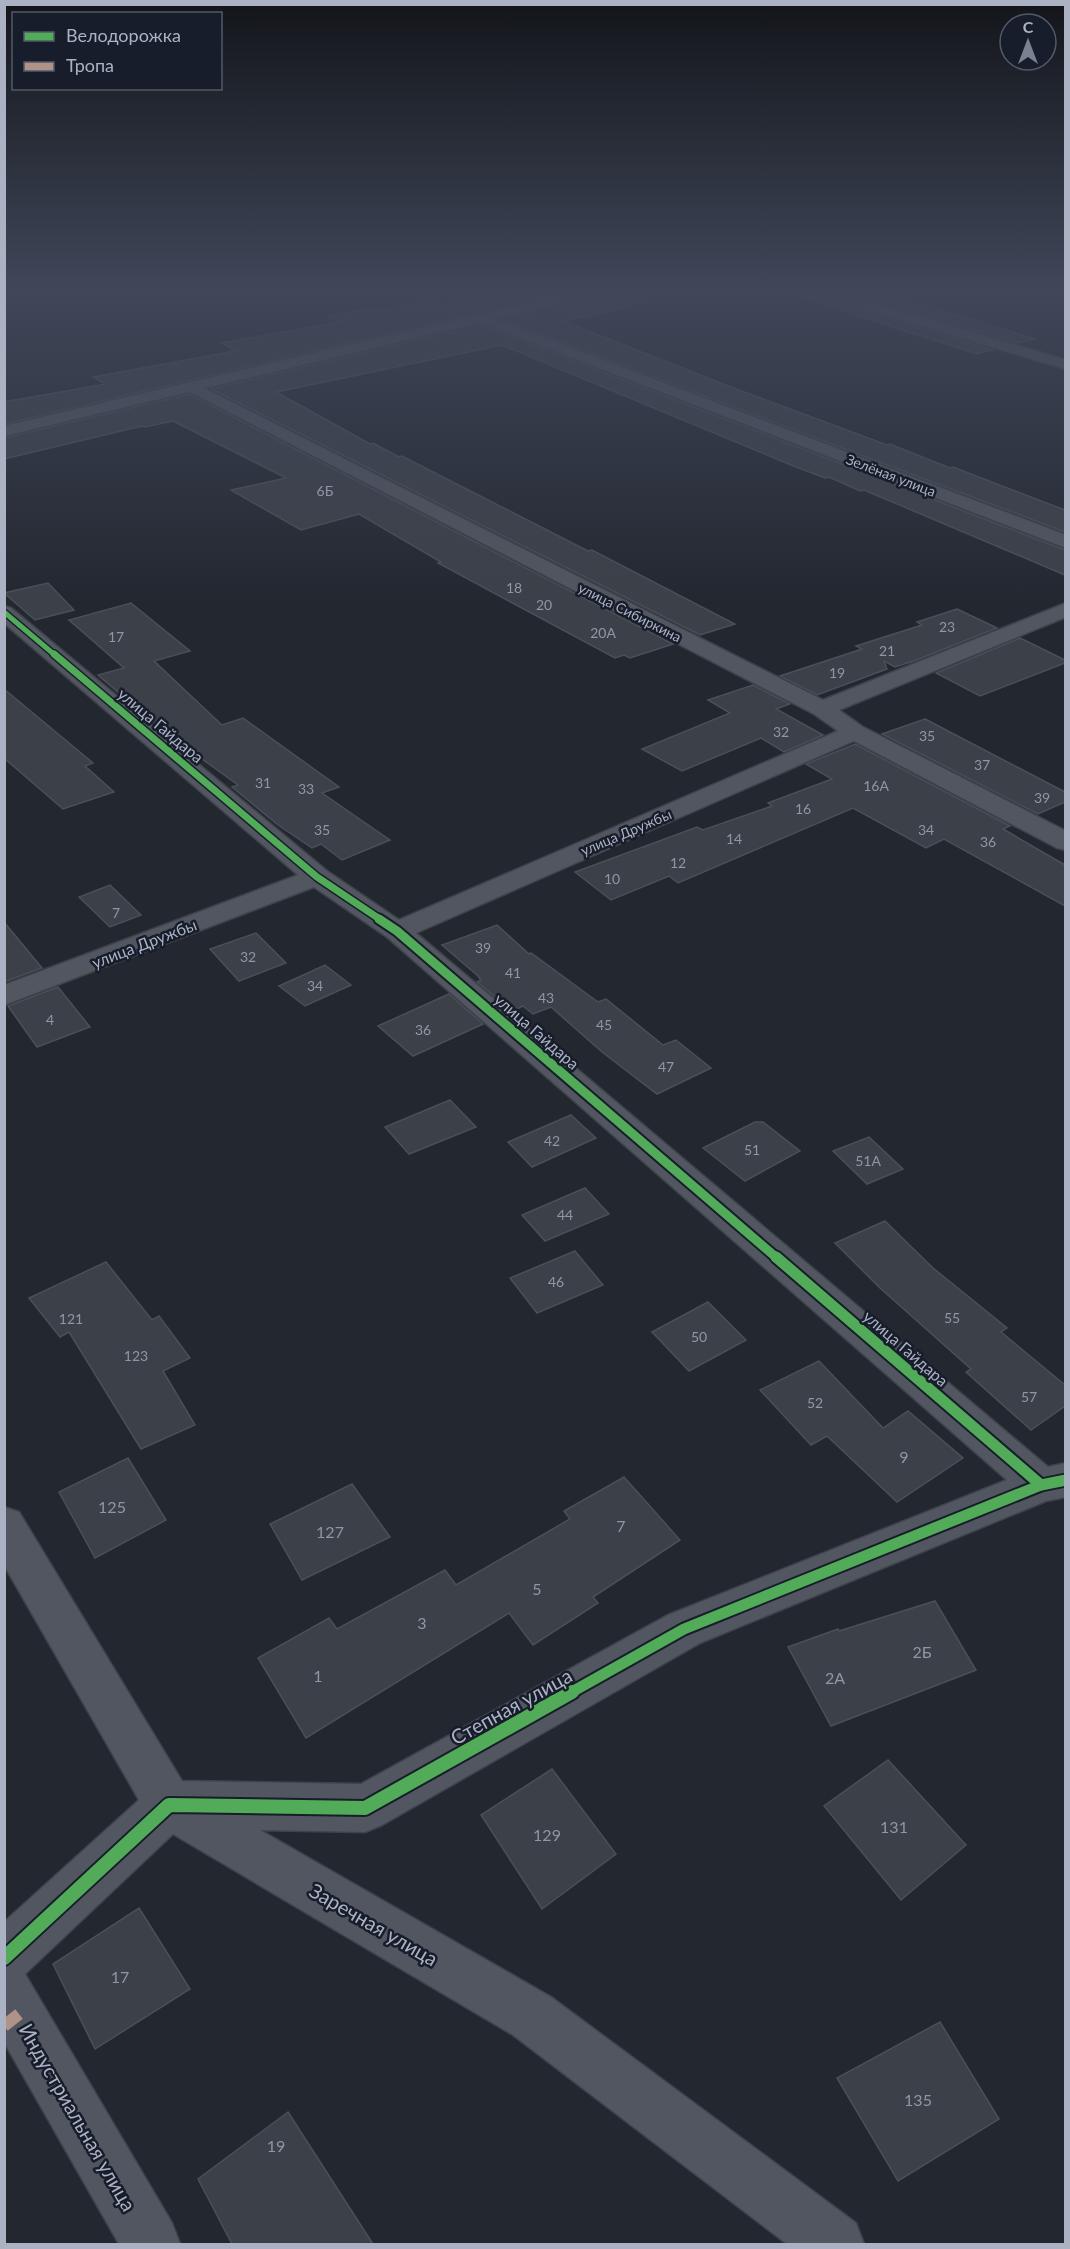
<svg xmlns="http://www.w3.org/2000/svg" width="1070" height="2249" font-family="Lato,sans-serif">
<rect width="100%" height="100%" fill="#232730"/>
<g fill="#3c4048" stroke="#4a4f58" stroke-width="1.5">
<polygon points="502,288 532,300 4,424 4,402 106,384 93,377 235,351 222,343 340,322 327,316 379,307 383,309 429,299 441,303"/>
<polygon points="618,288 647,288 648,301 622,307 626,308 563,321 723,384 887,445 890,444 950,468 953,467 1065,510 1065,532 503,320 610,294"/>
<polygon points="790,288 800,288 803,293 993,350 976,354 789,293"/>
<polygon points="830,288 870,288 1035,339 1018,343"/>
<polygon points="481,325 1065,550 1065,575 864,490 860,491 829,477 825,478 791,465 502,345 276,392 370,444 373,443 399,457 402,456 588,551 592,550 735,624 700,635 211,389"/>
<polygon points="189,394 673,644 630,658 624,655 615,658 438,563 441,562 359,514 301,530 231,490 286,478 173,421 145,427 142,426 4,459 4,438"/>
<polygon points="48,583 74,610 35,620 4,593"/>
<polygon points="131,603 190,651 154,661 222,725 243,718 339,787 322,793 390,840 342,860 321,844 312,848 278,825 232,787 238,785 166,733 98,675 124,668 69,620"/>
<polygon points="957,609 997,628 914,661 895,667 884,661 887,669 817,695 780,676 862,649 856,646 922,625 917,622"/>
<polygon points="1020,638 1065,660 1065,663 980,696 936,673"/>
<polygon points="753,685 790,704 776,709 823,735 784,752 761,738 682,771 642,749 730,713 708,700"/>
<polygon points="4,689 93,763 85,766 114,792 63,809 4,758"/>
<polygon points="925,719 1065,792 1065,802 1038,814 882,734"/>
<polygon points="855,744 1010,826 1003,829 1065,865 1065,906 944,839 926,848 853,808 678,883 669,876 611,900 575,872 697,827 703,830 772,806 768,803 832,779 806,764"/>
<polygon points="110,885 141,915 110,927 79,897"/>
<polygon points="4,922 42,968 4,982"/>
<polygon points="497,925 529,954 531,953 598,1002 606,999 663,1045 676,1040 711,1068 657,1094 602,1052 551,1007 533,1014 523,1006 512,1011 477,982 481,980 478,976 442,945"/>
<polygon points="256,933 286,963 239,981 210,949"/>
<polygon points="325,965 351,985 305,1006 279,986"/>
<polygon points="58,987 90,1027 37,1047 8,1006"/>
<polygon points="449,994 483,1024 413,1056 378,1026"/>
<polygon points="450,1100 476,1127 409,1154 385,1127"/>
<polygon points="571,1115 596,1138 532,1167 508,1142"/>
<polygon points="755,1122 763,1122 800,1151 745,1181 703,1148"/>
<polygon points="869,1137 903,1169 867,1184 833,1151"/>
<polygon points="585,1188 609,1214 545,1241 522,1215"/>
<polygon points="885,1221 933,1268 1007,1328 1001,1332 1065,1385 1065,1406 1031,1430 966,1372 971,1369 880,1288 835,1243"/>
<polygon points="575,1251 603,1285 537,1313 510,1278"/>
<polygon points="106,1262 152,1320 159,1316 190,1358 163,1371 195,1425 141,1449 69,1332 60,1337 29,1298"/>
<polygon points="708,1302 746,1340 689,1371 652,1332"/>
<polygon points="819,1361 883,1428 908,1411 963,1458 897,1502 827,1436 811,1445 760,1390"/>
<polygon points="128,1458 166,1520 95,1558 59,1492"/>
<polygon points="624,1477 680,1540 593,1597 598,1603 533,1645 509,1613 306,1738 258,1658 329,1618 337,1629 445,1570 456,1585 570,1519 564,1511"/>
<polygon points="352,1484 390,1537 302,1580 270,1524"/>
<polygon points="935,1601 976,1670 831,1726 788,1647 838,1629 839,1631"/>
<polygon points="888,1760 966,1845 901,1900 824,1806"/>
<polygon points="552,1769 616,1854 542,1909 481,1815"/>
<polygon points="139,1908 190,1989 95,2049 53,1964"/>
<polygon points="940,2022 999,2119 898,2181 837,2078"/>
<polygon points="288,2112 373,2244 232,2244 198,2179"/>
</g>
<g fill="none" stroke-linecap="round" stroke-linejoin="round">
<defs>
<g id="minor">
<polygon points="510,288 530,288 562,298 564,301 557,305 512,291"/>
<polygon points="802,288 823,288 1066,360 1066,369 804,291"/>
<polygon points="482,314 1066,535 1066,548 477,321 475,318"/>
<polygon points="192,382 823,700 1066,603 1066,617 839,710 863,727 1066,831 1066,850 1057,848 854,741 416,933 1048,1467 1066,1463 1066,1497 1046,1501 700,1643 382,1825 365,1832 260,1830 551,1997 856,2223 864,2244 787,2244 513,2035 173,1834 25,1974 172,2223 180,2244 119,2244 4,2042 4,1922 139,1800 4,1565 4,1507 19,1512 182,1781 361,1784 668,1615 1007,1480 387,937 314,887 4,1005 4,985 298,875 4,623 4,606 11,608 327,871 399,920 838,731 814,714 186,390 184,387 186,384"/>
</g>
<polygon id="major" points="592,288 616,288 609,292 4,436 4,426"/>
</defs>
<use href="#minor" stroke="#3f424a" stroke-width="3"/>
<use href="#major" stroke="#40444d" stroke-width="3"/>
<use href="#minor" fill="#525660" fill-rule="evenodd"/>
<use href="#major" fill="#555861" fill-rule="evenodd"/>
<polyline stroke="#af9288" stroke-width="12" stroke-dasharray="24 12" stroke-linecap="butt" points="4,2026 19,2014"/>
<defs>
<polyline id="cycleway-far4" points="4,612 56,656"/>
<polyline id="cycleway-far3" points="54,654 317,877 381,920"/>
<polyline id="cycleway-far2" points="379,919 397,931 778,1259"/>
<g id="cycleway-far1">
<polyline points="776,1257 1041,1485"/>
<polyline points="570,1693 684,1629 1041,1485 1066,1480"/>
</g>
<polyline id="cycleway" points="4,1958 169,1805 365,1808 572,1692"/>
</defs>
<use href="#cycleway-far4" stroke="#171d2a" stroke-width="8"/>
<use href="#cycleway-far3" stroke="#171d2a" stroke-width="10"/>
<use href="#cycleway-far2" stroke="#171d2a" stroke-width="13"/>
<use href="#cycleway-far1" stroke="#171d2a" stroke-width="15"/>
<use href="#cycleway" stroke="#171d2a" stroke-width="18"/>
<use href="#cycleway-far4" stroke="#51ab58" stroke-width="5"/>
<use href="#cycleway-far3" stroke="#51ab58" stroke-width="7"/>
<use href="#cycleway-far2" stroke="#51ab58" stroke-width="9"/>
<use href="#cycleway-far1" stroke="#51ab58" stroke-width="11"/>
<use href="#cycleway" stroke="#51ab58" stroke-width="14"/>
</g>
<linearGradient id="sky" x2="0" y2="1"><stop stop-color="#13151a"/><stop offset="0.48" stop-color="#3f4759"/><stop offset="1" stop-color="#3f4759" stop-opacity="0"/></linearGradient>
<rect width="1070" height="603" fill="url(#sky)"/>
<g text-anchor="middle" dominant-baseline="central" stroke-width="5" stroke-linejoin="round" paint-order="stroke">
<g font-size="14" fill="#abb2c4" stroke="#171d2a">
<text transform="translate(891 475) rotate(21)">Зелёная улица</text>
<text transform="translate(630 612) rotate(27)">улица Сибиркина</text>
<text transform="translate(626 832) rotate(-23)">улица Дружбы</text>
</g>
<g font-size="14" fill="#8f96a5">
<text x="325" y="490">6Б</text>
<text x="514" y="587">18</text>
<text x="544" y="604">20</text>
<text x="947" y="626">23</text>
<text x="603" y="632">20А</text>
<text x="116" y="636">17</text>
<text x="887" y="650">21</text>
<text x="837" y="672">19</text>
<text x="781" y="731">32</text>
<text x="927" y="735">35</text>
<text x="982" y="764">37</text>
<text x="263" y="782">31</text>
<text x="876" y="785">16А</text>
<text x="306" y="788">33</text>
<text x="1042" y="797">39</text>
<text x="803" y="808">16</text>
<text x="322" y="829">35</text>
<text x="926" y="829">34</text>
<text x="734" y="838">14</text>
<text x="988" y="841">36</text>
<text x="678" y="862">12</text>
<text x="612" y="878">10</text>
<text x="116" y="912">7</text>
<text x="483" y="947">39</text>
<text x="248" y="956">32</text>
<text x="513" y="972">41</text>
<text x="315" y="985">34</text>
<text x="546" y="997">43</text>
<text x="50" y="1019">4</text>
<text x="604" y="1024">45</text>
<text x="423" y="1029">36</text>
<text x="666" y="1066">47</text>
<text x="552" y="1140">42</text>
<text x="752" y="1149">51</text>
<text x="868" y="1160">51А</text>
<text x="565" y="1214">44</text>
<text x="556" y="1281">46</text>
<text x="952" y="1317">55</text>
<text x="71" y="1318">121</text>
<text x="699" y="1336">50</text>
<text x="136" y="1355">123</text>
<text x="1029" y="1396">57</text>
<text x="815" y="1402">52</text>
</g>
<g font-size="16" fill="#abb2c4" stroke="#171d2a">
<text transform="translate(161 725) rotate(40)">улица Гайдара</text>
<text transform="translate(144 943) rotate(-21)">улица Дружбы</text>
<text transform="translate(537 1031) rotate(41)">улица Гайдара</text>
<text transform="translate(906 1348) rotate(41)">улица Гайдара</text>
</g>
<g font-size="16" fill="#8f96a5">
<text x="904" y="1456">9</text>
<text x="112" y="1506">125</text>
<text x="621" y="1525">7</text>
<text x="330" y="1531">127</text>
<text x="537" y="1588">5</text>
<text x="422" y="1622">3</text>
<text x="922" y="1651">2Б</text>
<text x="318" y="1675">1</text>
<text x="835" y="1677">2А</text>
<text x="894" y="1826">131</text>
<text x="547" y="1834">129</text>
<text x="120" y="1976">17</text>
<text x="918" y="2099">135</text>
<text x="276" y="2145">19</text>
</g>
<g font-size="20" fill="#abb2c4" stroke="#171d2a">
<text transform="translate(511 1706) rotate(-29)">Степная улица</text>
<text transform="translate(374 1924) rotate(30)">Заречная улица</text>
<text transform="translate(78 2117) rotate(60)">Индустриальная улица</text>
</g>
</g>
<rect width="1070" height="2249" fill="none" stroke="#abb2c4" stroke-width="12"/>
<rect x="12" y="12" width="210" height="78" fill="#171d2a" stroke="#525968" stroke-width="1.5"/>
<rect x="24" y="32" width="30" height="9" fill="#51ab58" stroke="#525968" stroke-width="1.5"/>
<text x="66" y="42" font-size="18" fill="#abb2c4">Велодорожка</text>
<rect x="24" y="62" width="30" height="9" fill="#af9288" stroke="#525968" stroke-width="1.5"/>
<text x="66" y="72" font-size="18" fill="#abb2c4">Тропа</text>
<g transform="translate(1028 42)"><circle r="28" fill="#171d2a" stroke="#525968" stroke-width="1.5"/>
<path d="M0-4.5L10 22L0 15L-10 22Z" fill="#7b8190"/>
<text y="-9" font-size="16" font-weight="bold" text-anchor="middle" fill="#abb2c4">С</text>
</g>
</svg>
